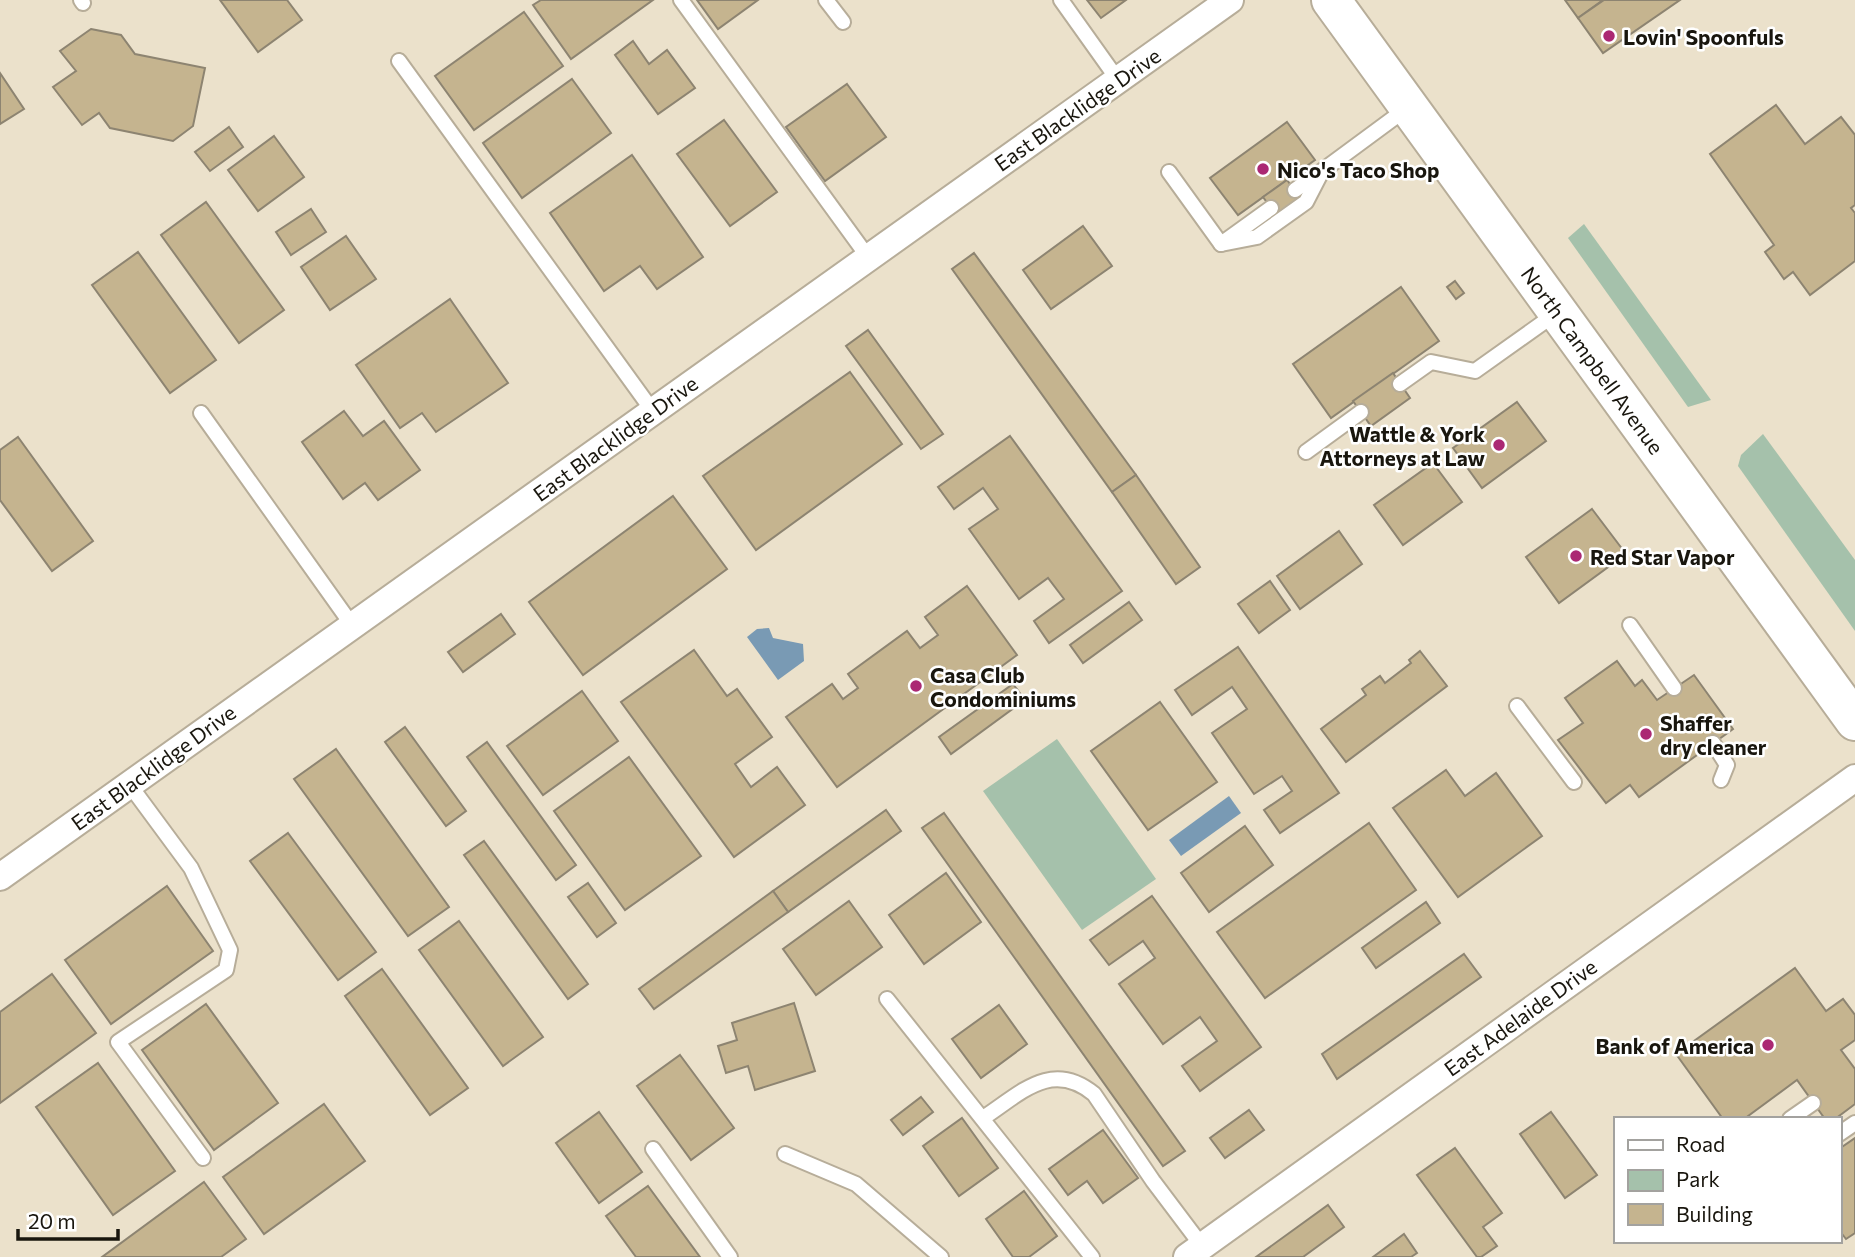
<svg xmlns="http://www.w3.org/2000/svg" width="1855" height="1257" font-family="Commissioner,sans-serif">
<rect width="100%" height="100%" fill="#ebe1cb"/>
<g fill="#a5c1ab">
<polygon points="1584,224 1711,400 1688,407 1568,238"/>
<polygon points="1763,434 1855,560 1855,631 1738,466 1741,455"/>
<polygon points="1057,739 1156,879 1082,930 983,791"/>
</g>
<g fill="#799ab4">
<polygon points="769,628 773,638 803,644 804,661 778,680 747,637 757,629"/>
<polygon points="1229,796 1241,813 1181,856 1169,840"/>
</g>
<g fill="#c5b48f" stroke="#8d8471" stroke-width="2">
<polygon points="220,0 287,0 302,20 258,52"/>
<polygon points="541,0 653,0 571,59 533,5"/>
<polygon points="697,0 758,0 718,29"/>
<polygon points="1087,0 1126,0 1101,18"/>
<polygon points="1565,0 1603,0 1578,18"/>
<polygon points="1604,0 1680,0 1603,53 1578,18"/>
<polygon points="524,12 563,66 474,130 435,76"/>
<polygon points="91,29 121,35 135,54 205,68 193,126 173,141 110,128 99,113 82,125 53,87 76,71 60,51"/>
<polygon points="633,41 649,64 667,50 695,88 658,114 615,55"/>
<polygon points="0,73 24,109 0,124"/>
<polygon points="572,79 611,133 522,198 483,143"/>
<polygon points="847,84 886,137 825,181 786,127"/>
<polygon points="1776,105 1805,144 1841,117 1855,135 1855,205 1851,208 1855,213 1855,261 1810,295 1793,272 1784,279 1765,252 1774,245 1710,154"/>
<polygon points="724,120 777,192 730,226 677,154"/>
<polygon points="1287,122 1315,160 1238,215 1210,178"/>
<polygon points="229,127 243,147 210,171 195,152"/>
<polygon points="274,136 304,177 258,211 228,170"/>
<polygon points="632,155 703,257 657,289 640,266 604,291 550,213"/>
<polygon points="1287,180 1301,199 1277,216 1263,197"/>
<polygon points="206,202 284,310 239,343 161,235"/>
<polygon points="311,209 326,232 291,255 276,232"/>
<polygon points="1083,226 1112,266 1051,309 1023,270"/>
<polygon points="346,236 376,279 330,310 301,267"/>
<polygon points="138,252 216,360 170,393 92,285"/>
<polygon points="974,253 1136,475 1112,492 952,269"/>
<polygon points="1455,281 1464,293 1456,299 1447,287"/>
<polygon points="1401,287 1439,341 1331,418 1293,364"/>
<polygon points="450,299 508,383 436,432 422,413 400,428 356,365"/>
<polygon points="868,330 943,434 921,449 846,346"/>
<polygon points="850,372 902,444 756,550 703,476"/>
<polygon points="1393,373 1410,398 1371,426 1353,401"/>
<polygon points="1517,402 1546,441 1482,488 1453,448"/>
<polygon points="344,411 363,436 384,421 420,470 378,500 365,483 343,499 302,442"/>
<polygon points="1010,436 1122,591 1049,643 1034,621 1064,599 1048,578 1019,599 969,529 998,509 983,488 954,509 938,487"/>
<polygon points="18,437 93,541 52,571 0,500 0,450"/>
<polygon points="1433,463 1462,502 1403,545 1374,505"/>
<polygon points="1136,475 1200,567 1176,584 1112,492"/>
<polygon points="673,496 727,569 583,675 529,602"/>
<polygon points="1592,509 1626,554 1559,603 1526,557"/>
<polygon points="1339,531 1362,564 1300,609 1277,576"/>
<polygon points="1270,581 1290,610 1259,633 1238,604"/>
<polygon points="967,586 1017,655 837,787 786,717 832,684 843,699 858,688 848,674 907,631 920,648 938,635 925,617"/>
<polygon points="1129,602 1142,620 1083,663 1070,645"/>
<polygon points="501,614 515,634 463,672 448,652"/>
<polygon points="1238,647 1339,793 1280,833 1264,810 1292,791 1282,776 1254,794 1212,733 1247,709 1232,687 1192,715 1175,690"/>
<polygon points="694,650 727,696 737,689 772,737 735,764 751,787 777,767 805,805 734,857 621,702"/>
<polygon points="1420,651 1447,686 1346,762 1321,729 1366,695 1362,689 1380,676 1385,683 1411,663 1409,660"/>
<polygon points="1617,661 1635,686 1642,680 1657,700 1694,675 1733,729 1639,797 1630,785 1606,803 1558,740 1583,723 1565,698"/>
<polygon points="1013,684 1025,700 951,754 939,737"/>
<polygon points="582,691 618,741 543,795 507,746"/>
<polygon points="1160,702 1217,782 1148,830 1091,751"/>
<polygon points="405,727 466,811 446,826 385,742"/>
<polygon points="487,742 576,865 556,880 467,757"/>
<polygon points="336,749 449,907 408,936 294,779"/>
<polygon points="629,757 701,856 625,910 554,811"/>
<polygon points="1446,770 1465,796 1496,773 1542,836 1458,897 1393,808"/>
<polygon points="886,810 901,831 788,912 773,891"/>
<polygon points="944,813 1185,1151 1163,1166 922,828"/>
<polygon points="1369,823 1416,890 1265,998 1217,932"/>
<polygon points="1245,826 1273,865 1209,912 1181,873"/>
<polygon points="288,833 376,952 338,980 250,861"/>
<polygon points="484,841 588,984 568,999 464,855"/>
<polygon points="946,873 981,922 924,964 889,915"/>
<polygon points="588,883 616,923 597,937 568,897"/>
<polygon points="167,886 213,951 111,1024 65,960"/>
<polygon points="773,891 788,912 654,1009 639,989"/>
<polygon points="1152,896 1261,1047 1200,1091 1182,1066 1217,1041 1200,1017 1163,1044 1119,984 1155,958 1143,941 1109,965 1090,940"/>
<polygon points="849,901 882,947 816,995 783,949"/>
<polygon points="1426,902 1440,923 1376,968 1362,948"/>
<polygon points="459,921 543,1037 503,1066 419,950"/>
<polygon points="1464,954 1481,977 1337,1079 1322,1054"/>
<polygon points="1795,968 1826,1011 1843,999 1855,1015 1855,1040 1841,1050 1855,1069 1855,1104 1835,1119 1825,1119 1797,1080 1744,1119 1723,1119 1676,1054"/>
<polygon points="382,969 468,1088 430,1115 345,996"/>
<polygon points="52,974 96,1033 0,1103 0,1012"/>
<polygon points="794,1003 815,1071 755,1090 748,1066 726,1073 718,1046 737,1040 732,1023"/>
<polygon points="206,1004 278,1103 214,1150 142,1050"/>
<polygon points="999,1005 1027,1044 981,1078 952,1039"/>
<polygon points="680,1055 734,1128 691,1160 637,1086"/>
<polygon points="98,1063 175,1171 113,1215 36,1107"/>
<polygon points="921,1097 933,1112 903,1135 891,1120"/>
<polygon points="324,1104 365,1161 264,1234 223,1177"/>
<polygon points="1249,1110 1264,1130 1225,1158 1210,1138"/>
<polygon points="599,1112 642,1172 599,1203 556,1143"/>
<polygon points="1551,1112 1597,1175 1565,1198 1520,1134"/>
<polygon points="962,1118 998,1168 959,1196 923,1146"/>
<polygon points="1103,1130 1138,1178 1103,1203 1087,1181 1068,1195 1049,1169"/>
<polygon points="1855,1138 1855,1233 1846,1239 1839,1230 1839,1149"/>
<polygon points="1455,1148 1502,1213 1483,1227 1497,1246 1481,1257 1477,1257 1417,1175"/>
<polygon points="204,1182 246,1239 221,1257 102,1257"/>
<polygon points="648,1186 700,1257 636,1257 606,1216"/>
<polygon points="1024,1191 1057,1236 1029,1257 1013,1257 986,1219"/>
<polygon points="1328,1205 1344,1227 1303,1257 1256,1257"/>
<polygon points="1404,1234 1417,1253 1411,1257 1373,1257"/>
</g>
<g fill="none" stroke-linecap="round" stroke-linejoin="round">
<defs>
<g id="lane">
<polyline points="81,0 83,3"/>
<polyline points="681,0 868,257"/>
<polyline points="826,0 843,22"/>
<polyline points="1061,0 1118,80"/>
<polyline points="399,61 652,410"/>
<polyline points="1169,172 1221,244 1271,208"/>
<polyline points="1295,190 1319,173"/>
<polyline points="1221,244 1257,237 1306,202 1322,171 1406,109"/>
<polyline points="1400,384 1431,362 1475,371 1558,312"/>
<polyline points="201,413 352,625"/>
<polyline points="1306,452 1361,412"/>
<polyline points="1630,625 1674,688"/>
<polyline points="1517,706 1574,782"/>
<polyline points="1713,743 1727,765 1721,780"/>
<polyline points="129,784 191,868 230,950 226,970 118,1042 203,1158"/>
<polyline points="887,999 1092,1257"/>
<path d="M983,1118C1020,1094 1051,1059 1094,1094L1153,1181L1202,1246"/>
<polyline points="1790,1119 1813,1103"/>
<polyline points="1839,1134 1855,1123"/>
<polyline points="653,1149 730,1257"/>
<polyline points="785,1154 856,1184 941,1257"/>
</g>
<g id="street">
<polyline points="0,877 1230,0"/>
<polyline points="1187,1257 1855,778"/>
</g>
<polyline id="primary" points="1331,0 1855,721"/>
</defs>
<use href="#lane" stroke="#b7ad99" stroke-width="18"/>
<use href="#street" stroke="#b7ad99" stroke-width="30"/>
<use href="#primary" stroke="#b7ad99" stroke-width="42"/>
<use href="#lane" stroke="#fff" stroke-width="14"/>
<use href="#street" stroke="#fff" stroke-width="26"/>
<use href="#primary" stroke="#fff" stroke-width="38"/>
</g>
<g fill="#ab2873" stroke="#fff" stroke-width="2.5">
<circle cx="1609" cy="36" r="7"/>
<circle cx="1263" cy="169" r="7"/>
<circle cx="1499" cy="445" r="7"/>
<circle cx="1576" cy="556" r="7"/>
<circle cx="916" cy="686" r="7"/>
<circle cx="1646" cy="734" r="7"/>
<circle cx="1768" cy="1045" r="7"/>
</g>
<g text-anchor="middle" dominant-baseline="central" stroke-width="5" stroke-linejoin="round" paint-order="stroke">
<g font-size="21" font-weight="bold" fill="#19160e" stroke="#fff" text-anchor="start">
<text x="1623" y="36">Lovin' Spoonfuls</text>
<text x="1277" y="169">Nico's Taco Shop</text>
<text x="1485" y="433" text-anchor="end">Wattle &amp; York<tspan x="1485" dy="24">Attorneys at Law</tspan></text>
<text x="1590" y="556">Red Star Vapor</text>
<text x="930" y="674">Casa Club<tspan x="930" dy="24">Condominiums</tspan></text>
<text x="1660" y="722">Shaffer<tspan x="1660" dy="24">dry cleaner</tspan></text>
<text x="1754" y="1045" text-anchor="end">Bank of America</text>
</g>
<g font-size="21" fill="#19160e" stroke="#fff">
<text transform="translate(1077 109) rotate(-35)">East Blacklidge Drive</text>
<text transform="translate(1593 360) rotate(54)">North Campbell Avenue</text>
<text transform="translate(615 438) rotate(-36)">East Blacklidge Drive</text>
<text transform="translate(153 767) rotate(-36)">East Blacklidge Drive</text>
<text transform="translate(1520 1017) rotate(-36)">East Adelaide Drive</text>
</g>
</g>
<rect x="1614" y="1117" width="228" height="126" fill="#ffffff" stroke="#a3a29f" stroke-width="2"/>
<rect x="1628" y="1140" width="35" height="10" fill="#ffffff" stroke="#a3a29f" stroke-width="2"/>
<text x="1676" y="1152" font-size="21" fill="#19160e">Road</text>
<rect x="1628" y="1170" width="35" height="21" fill="#a5c1ab" stroke="#a3a29f" stroke-width="2"/>
<text x="1676" y="1187" font-size="21" fill="#19160e">Park</text>
<rect x="1628" y="1204" width="35" height="21" fill="#c5b48f" stroke="#a3a29f" stroke-width="2"/>
<text x="1676" y="1222" font-size="21" fill="#19160e">Building</text>
<path d="M18 1229v10h100v-10" fill="none" stroke="#19160e" stroke-width="3.5"/>
<text x="28" y="1229" font-size="21" fill="#19160e" stroke="#ffffff" stroke-width="5" paint-order="stroke">20 m</text>
</svg>
